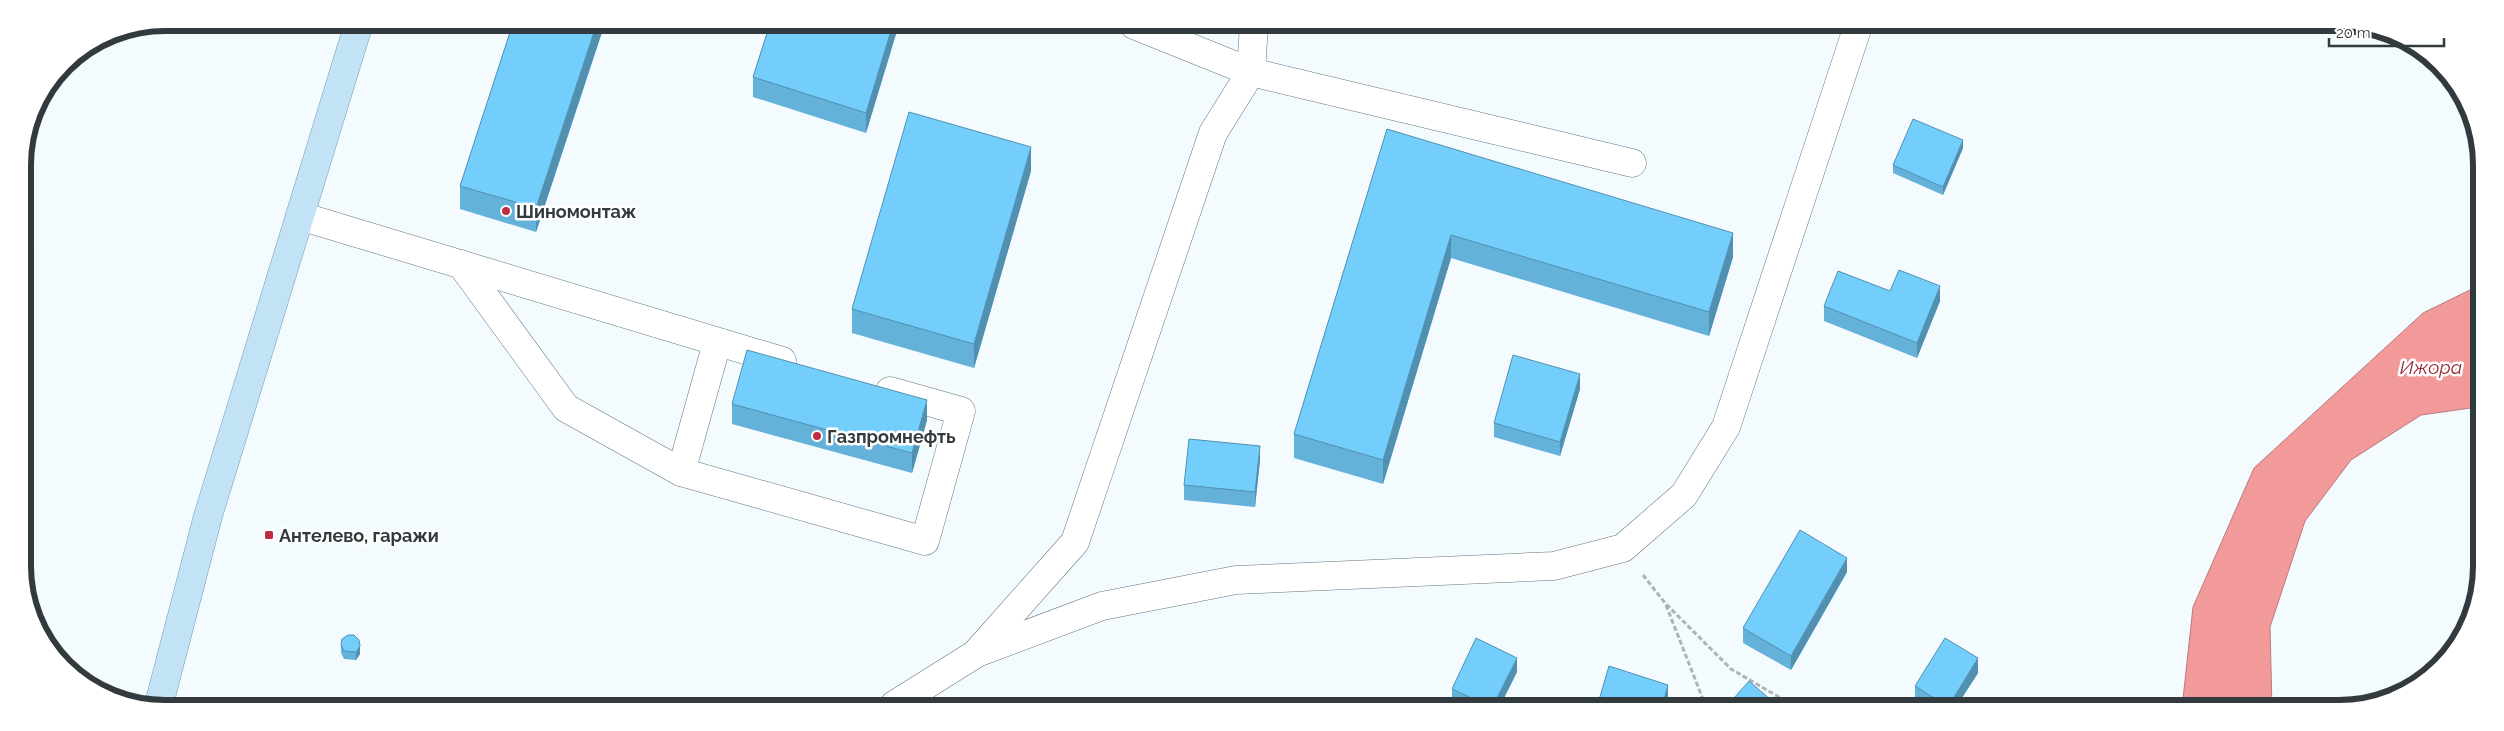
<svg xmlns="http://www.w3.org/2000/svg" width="2504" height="731" font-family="Raleway,sans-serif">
<rect width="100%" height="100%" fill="#f4fbff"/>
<polygon fill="#f2999a" stroke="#b97c7e" points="2478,286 2478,407 2421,415 2351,460 2305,521 2270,627 2272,708 2182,708 2193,607 2254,468 2423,313"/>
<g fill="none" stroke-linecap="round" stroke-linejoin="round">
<defs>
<g id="minor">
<polyline points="1134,25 1251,72 1632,163"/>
<polyline points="300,216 782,361"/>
<polyline points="461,264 566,408 681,472 925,541 961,411 890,391"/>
<polyline points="681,472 717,343"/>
<polyline points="979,650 1075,542 1213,133 1251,72 1254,25"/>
<polyline points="894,705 977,653 1102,606 1236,580 1554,566 1623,548 1684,495 1726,427 1858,26"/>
</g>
<polyline id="major" points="159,704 208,516 359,23"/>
</defs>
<use href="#minor" stroke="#66757e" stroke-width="29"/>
<use href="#major" stroke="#759cb0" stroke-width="29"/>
<g stroke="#adb4b8" stroke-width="3" stroke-dasharray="5 2.5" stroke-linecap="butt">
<polyline points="1643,575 1665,603 1731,669 1796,707"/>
<polyline points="1666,605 1706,707"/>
</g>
<use href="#minor" stroke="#fff" stroke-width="28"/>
<use href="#major" stroke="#c1e3f5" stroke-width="28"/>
</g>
<g fill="#64b1d9">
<polygon points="513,23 605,23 536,232 460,209 460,186"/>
<polygon points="770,24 899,24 866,133 753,97 753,77"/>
<polygon points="1387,129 1733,257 1709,336 1451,258 1383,484 1294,458 1294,434"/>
<polygon points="1963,148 1943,195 1893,173 1893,165"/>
<polygon points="1031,171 974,368 852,333 852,309"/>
<polygon points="1890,291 1940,301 1917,358 1824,321 1824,306"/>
<polygon points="1580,389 1560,456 1494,437 1494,423"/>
<polygon points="732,404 927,420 912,473 732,424"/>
<polygon points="1260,460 1255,507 1184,500 1184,485"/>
<polygon points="1847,572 1791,670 1743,643 1743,628"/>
<polygon points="341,645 360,654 356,660 344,659 341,653"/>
<polygon points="1517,672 1500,706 1458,706 1452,704 1452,689"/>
<polygon points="1978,673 1956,707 1925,707 1915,701 1915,686"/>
</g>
<g fill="#5190b0">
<polygon points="597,23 605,23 536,232 536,208"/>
<polygon points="893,24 899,24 866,133 866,113"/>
<polygon points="1963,140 1963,148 1943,195 1943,187"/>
<polygon points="1031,147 1031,171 974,368 974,344"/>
<polygon points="1733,233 1733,257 1709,336 1709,312"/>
<polygon points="1451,235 1451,258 1383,484 1383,460"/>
<polygon points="1940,286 1940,301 1917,358 1917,343"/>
<polygon points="1580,374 1580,389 1560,456 1560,442"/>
<polygon points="927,400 927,420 912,473 912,453"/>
<polygon points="1260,446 1260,460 1255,507 1255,492"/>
<polygon points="1847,558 1847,572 1791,670 1791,656"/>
<polygon points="360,646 360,654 356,660 356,652"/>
<polygon points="1517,658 1517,672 1500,706 1493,706"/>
<polygon points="1978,658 1978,673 1956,707 1948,707"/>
<polygon points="1668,685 1668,700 1666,707 1662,707"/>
</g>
<g fill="#74cefc" stroke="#5190b0">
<polygon points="513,23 597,23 536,208 460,186"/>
<polygon points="770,24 893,24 866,113 753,77"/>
<polygon points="909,112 1031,147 974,344 852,309"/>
<polygon points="1913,119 1963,140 1943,187 1893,165"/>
<polygon points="1387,129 1733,233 1709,312 1451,235 1383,460 1294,434"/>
<polygon points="1899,270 1940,286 1917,343 1824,306 1838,271 1890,291"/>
<polygon points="747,350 927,400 912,453 732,404"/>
<polygon points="1513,355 1580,374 1560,442 1494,423"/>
<polygon points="1189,439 1260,446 1255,492 1184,485"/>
<polygon points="1800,530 1847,558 1791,656 1743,628"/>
<polygon points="348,635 354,635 359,640 360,646 356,652 344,651 341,645 342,639"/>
<polygon points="1476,638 1517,658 1493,706 1489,706 1452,689"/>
<polygon points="1945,638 1978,658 1948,707 1915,686"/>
<polygon points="1609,666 1668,685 1662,707 1597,707"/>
<polygon points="1749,681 1779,707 1726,707"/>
</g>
<g fill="#be2d41" stroke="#fff" stroke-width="2">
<circle cx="506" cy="211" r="5"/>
<circle cx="817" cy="436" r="5"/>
<rect x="264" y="530" width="10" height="10" rx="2.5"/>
</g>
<g text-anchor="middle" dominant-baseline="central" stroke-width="5" stroke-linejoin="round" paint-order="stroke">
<g font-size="18" font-weight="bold" fill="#333a3e" stroke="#fff" text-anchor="start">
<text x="516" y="211">Шиномонтаж</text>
<text x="827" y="436">Газпромнефть</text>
<text x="279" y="535">Антелево, гаражи</text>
</g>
<g font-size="19" font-style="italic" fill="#912a35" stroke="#fff">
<text x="2431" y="367">Ижора</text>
</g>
</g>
<path d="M0 0H2504V731H0ZM165 31H2339A134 134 0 0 1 2473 165V566A134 134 0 0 1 2339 700H165A134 134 0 0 1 31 566V165A134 134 0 0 1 165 31Z" fill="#fff" fill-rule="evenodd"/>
<path fill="none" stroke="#333a3e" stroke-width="6" d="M165 31H2339A134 134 0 0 1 2473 165V566A134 134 0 0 1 2339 700H165A134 134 0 0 1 31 566V165A134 134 0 0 1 165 31Z"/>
<path d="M2329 38v8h115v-8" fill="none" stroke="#333a3e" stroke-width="2.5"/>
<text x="2336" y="38" font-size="15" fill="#333a3e" stroke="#ffffff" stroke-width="4" paint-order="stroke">20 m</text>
</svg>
